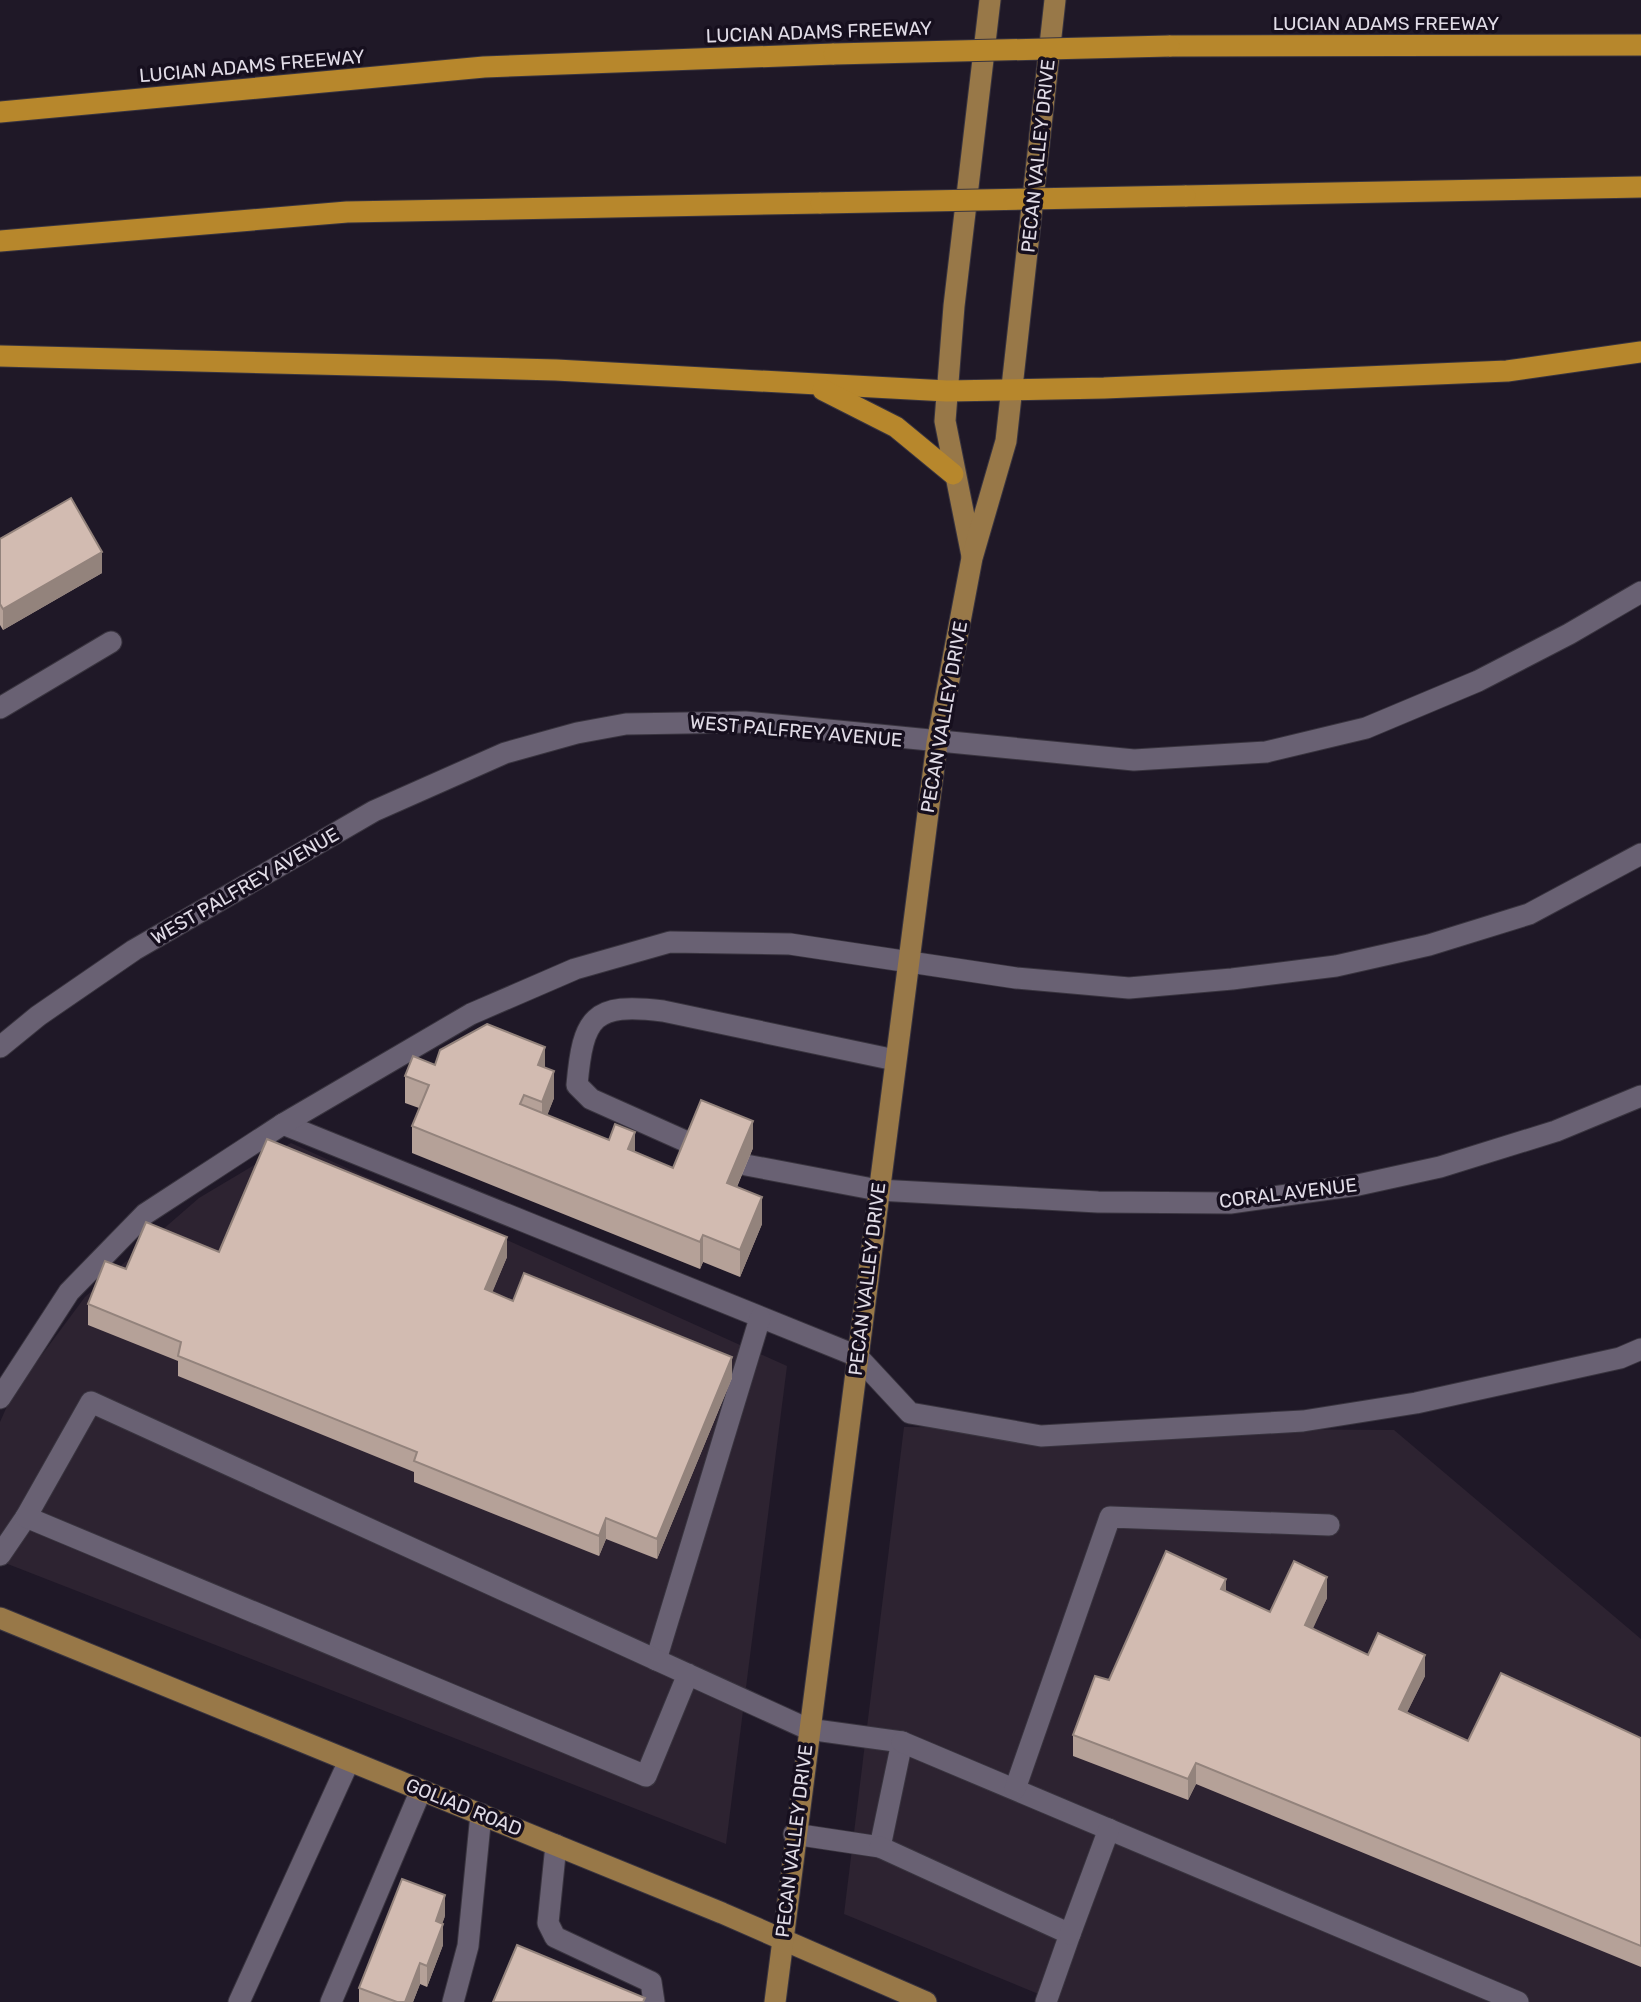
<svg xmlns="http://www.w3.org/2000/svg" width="1641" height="2002" font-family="Rubik,sans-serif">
<rect width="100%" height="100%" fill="#1f1827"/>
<g fill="#2d2331">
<polygon points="291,1143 787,1366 726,1844 0,1561 0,1422 12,1395 85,1297 199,1198"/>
<polygon points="904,1427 1394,1430 1641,1639 1641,2002 1058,2002 844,1914"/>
</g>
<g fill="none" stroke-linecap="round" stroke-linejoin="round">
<defs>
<g id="minor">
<polyline points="0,708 111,642"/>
<polyline points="0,1047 38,1016 134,950 374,811 505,753 577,733 626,724 745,722 1134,760 1266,752 1366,728 1478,681 1569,634 1641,592"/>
<polyline points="283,1124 857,1356 910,1413 1041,1436 1303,1421 1416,1403 1620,1358 1641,1349"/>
<path d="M694,1145L591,1099L577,1085C583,1017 593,1002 663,1011L895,1060"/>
<polyline points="746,1165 878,1190 1098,1202 1230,1203 1358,1185 1440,1167 1556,1131 1641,1096"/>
<polyline points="0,1398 69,1292 145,1214 283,1124 471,1014 575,969 670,942 790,944 1016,978 1129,988 1232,979 1336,966 1429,945 1529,914 1641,854"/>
<polyline points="0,1555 26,1517"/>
<polyline points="656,1660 760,1318"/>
<polyline points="688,1674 646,1776 26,1517 91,1402 808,1729 902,1742 880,1847 794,1834"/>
<polyline points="902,1742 1518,2002"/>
<polyline points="1015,1789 1110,1517 1329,1525"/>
<polyline points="556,1845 548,1923 555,1937 651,1982 654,2002"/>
<polyline points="880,1847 1070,1934 1046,2002"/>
<polyline points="1070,1934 1109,1829"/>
<polyline points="239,2002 349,1761"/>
<polyline points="331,2002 421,1790"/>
<polyline points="453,2002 468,1946 481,1814"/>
</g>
<g id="major">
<polyline points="972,556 945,421 954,306 990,0"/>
<polyline points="0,1618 722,1913 926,2002"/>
<polyline points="775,2002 937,743 972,558 1006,441 1055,0"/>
</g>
<g id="highway">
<polyline points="1169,46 1641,45"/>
<polyline points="0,112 484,67 834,54"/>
<polyline points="1185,196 1641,187"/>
<polyline points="0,241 347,212 821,203"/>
<polyline points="0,356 556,370 947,391 1104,388 1507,371 1641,352"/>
<polyline points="823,390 896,427 953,474"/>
</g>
</defs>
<use href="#minor" stroke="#39343f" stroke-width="23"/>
<use href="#major" stroke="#39343f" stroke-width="23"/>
<use href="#highway" stroke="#39343f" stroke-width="23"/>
<use href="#minor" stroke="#696173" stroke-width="21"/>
<use href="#major" stroke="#987848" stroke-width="21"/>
<use href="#highway" stroke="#b7872c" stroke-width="21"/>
<defs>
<g id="highway-bridge">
<polyline points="834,54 1169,46"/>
<polyline points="821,203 1185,196"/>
</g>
</defs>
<use href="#highway-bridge" stroke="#39343f" stroke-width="23" stroke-linecap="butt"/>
<use href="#highway-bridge" stroke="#b7872c" stroke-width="21"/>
</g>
<g fill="#b5a198">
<polygon points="0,539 102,573 3,630 0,625"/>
<polygon points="435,1065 545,1068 554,1098 547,1115 673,1168 753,1148 737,1187 762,1224 740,1277 703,1262 700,1269 412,1153 412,1126 419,1108 405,1103 405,1076"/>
<polygon points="219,1252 507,1257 492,1292 513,1301 732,1378 657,1559 606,1539 599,1556 414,1482 414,1472 178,1376 178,1361 88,1325 88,1304 126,1269"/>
<polygon points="1226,1591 1270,1612 1327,1598 1312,1629 1368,1655 1425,1676 1407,1712 1468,1741 1641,1738 1641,1967 1196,1784 1188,1800 1073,1756 1073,1735 1109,1680"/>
<polygon points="445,1916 442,1923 443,1945 427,1987 420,1984 413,2002 359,2002 359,1988"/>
</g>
<g fill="#93837c">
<polygon points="102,552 102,573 3,630 3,609"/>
<polygon points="545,1047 545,1074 538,1065"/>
<polygon points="554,1071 554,1098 542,1129 542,1102"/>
<polygon points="753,1121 753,1148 727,1210 727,1183"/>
<polygon points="635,1132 635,1159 628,1149"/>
<polygon points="762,1197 762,1224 740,1277 740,1250"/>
<polygon points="703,1235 703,1262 700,1269 700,1242"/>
<polygon points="507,1237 507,1257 485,1310 485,1289"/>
<polygon points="732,1357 732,1378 657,1559 657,1539"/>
<polygon points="606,1518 606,1539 599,1556 599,1536"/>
<polygon points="1327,1577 1327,1598 1305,1646 1305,1625"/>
<polygon points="1226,1579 1226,1600 1221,1589"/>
<polygon points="1425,1655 1425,1676 1399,1729 1399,1709"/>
<polygon points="1196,1763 1196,1784 1188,1800 1188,1779"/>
<polygon points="445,1895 445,1916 436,1942 436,1921"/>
<polygon points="443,1924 443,1945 427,1987 427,1966"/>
<polygon points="420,1963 420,1984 413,2002 405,2002"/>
</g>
<g fill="#d2bbb1" stroke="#93837c" stroke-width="2">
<polygon points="71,498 102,552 3,609 0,604 0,539"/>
<polygon points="487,1024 545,1047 538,1065 554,1071 542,1102 524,1095 520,1104 609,1140 615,1124 635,1132 628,1149 673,1168 701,1100 753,1121 727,1183 762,1197 740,1250 703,1235 700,1242 412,1126 429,1085 405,1076 413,1056 435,1065 440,1050"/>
<polygon points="267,1139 507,1237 485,1289 513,1301 524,1273 732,1357 657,1539 606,1518 599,1536 414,1461 417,1452 178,1356 181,1342 88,1304 105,1261 126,1269 146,1222 219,1252"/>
<polygon points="1166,1551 1226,1579 1221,1589 1270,1612 1294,1561 1327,1577 1305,1625 1368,1655 1378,1633 1425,1655 1399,1709 1468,1741 1501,1673 1641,1738 1641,1946 1196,1763 1188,1779 1073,1735 1095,1676 1109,1680"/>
<polygon points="402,1879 445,1895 436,1921 443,1924 427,1966 420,1963 405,2002 397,2002 359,1988"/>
<polygon points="517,1945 645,1998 643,2002 493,2002"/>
</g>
<g text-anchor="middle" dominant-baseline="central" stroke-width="7" stroke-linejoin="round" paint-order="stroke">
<g font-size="19" fill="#e1dce7" stroke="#160f1e">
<text x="1386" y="23">LUCIAN ADAMS FREEWAY</text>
<text transform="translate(819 32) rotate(-2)">LUCIAN ADAMS FREEWAY</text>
<text transform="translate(252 66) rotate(-5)">LUCIAN ADAMS FREEWAY</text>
<text transform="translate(1038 156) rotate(-84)">PECAN VALLEY DRIVE</text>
<text transform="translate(944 717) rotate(-80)">PECAN VALLEY DRIVE</text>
<text transform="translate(796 731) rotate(5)">WEST PALFREY AVENUE</text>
<text transform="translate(245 886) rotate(-30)">WEST PALFREY AVENUE</text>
<text transform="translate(1288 1193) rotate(-7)">CORAL AVENUE</text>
<text transform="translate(867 1279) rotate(-83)">PECAN VALLEY DRIVE</text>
<text transform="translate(464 1807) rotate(22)">GOLIAD ROAD</text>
<text transform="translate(794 1841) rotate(-83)">PECAN VALLEY DRIVE</text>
</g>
</g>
</svg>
